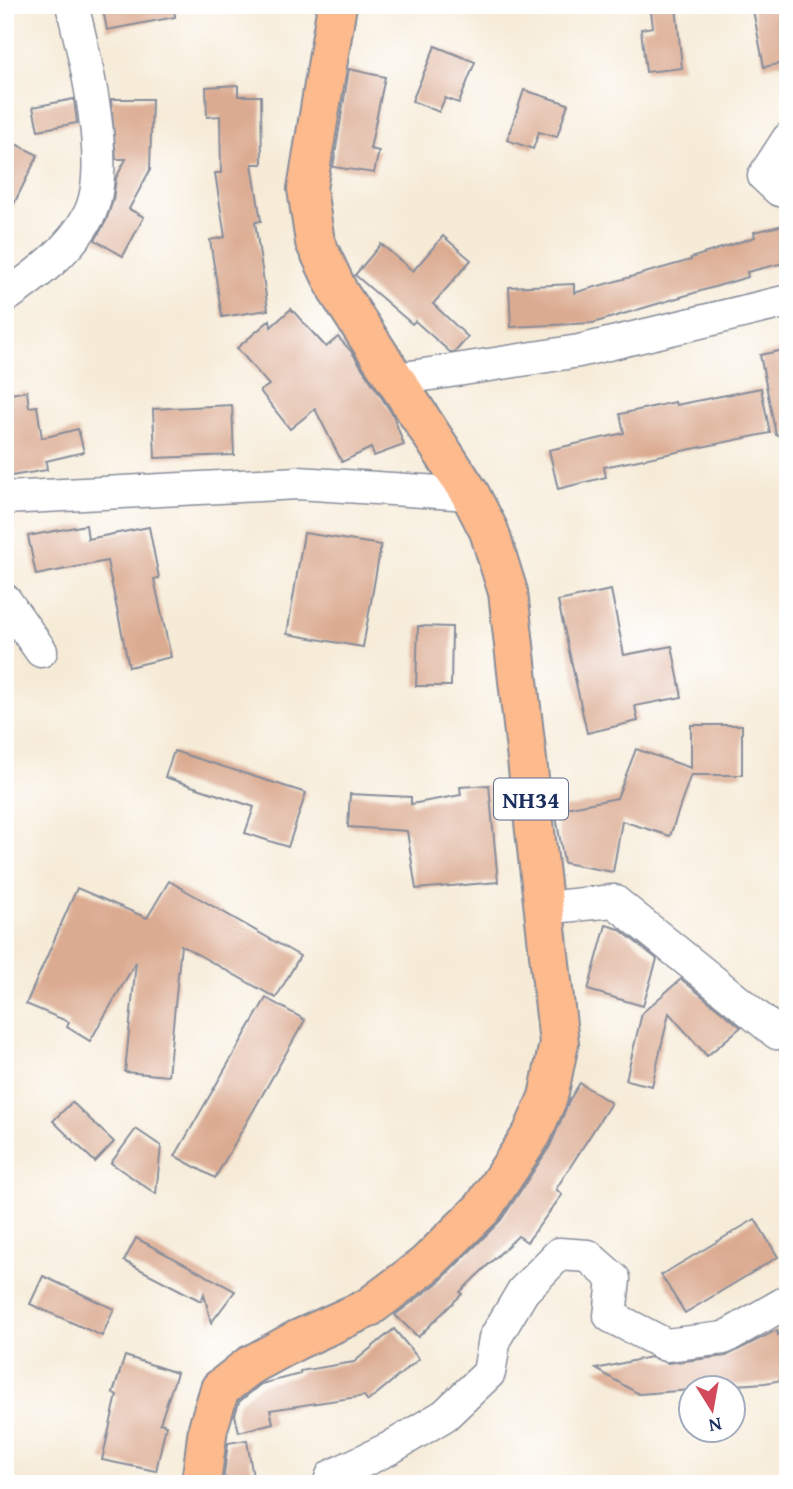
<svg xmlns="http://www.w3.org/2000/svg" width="793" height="1489" font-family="'Gentium Book Plus',serif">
<rect width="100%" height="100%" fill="#fff"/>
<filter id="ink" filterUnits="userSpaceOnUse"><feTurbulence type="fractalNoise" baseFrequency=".0143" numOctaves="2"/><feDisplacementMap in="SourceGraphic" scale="14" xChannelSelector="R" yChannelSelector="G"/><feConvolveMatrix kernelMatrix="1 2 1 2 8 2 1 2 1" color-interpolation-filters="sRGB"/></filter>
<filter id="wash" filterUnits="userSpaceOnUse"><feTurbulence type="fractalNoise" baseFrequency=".00686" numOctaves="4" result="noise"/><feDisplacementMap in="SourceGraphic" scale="28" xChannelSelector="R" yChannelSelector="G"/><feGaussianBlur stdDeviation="1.57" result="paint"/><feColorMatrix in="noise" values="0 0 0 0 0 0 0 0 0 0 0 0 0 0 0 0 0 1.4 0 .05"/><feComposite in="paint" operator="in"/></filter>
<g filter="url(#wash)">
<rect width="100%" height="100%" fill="#f6ebd7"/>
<g id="blocks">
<g fill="#dbab91">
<polygon points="102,5 174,5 175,17 107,30"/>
<polygon points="650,5 676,5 682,68 646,72 641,29 653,27"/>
<polygon points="752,5 788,5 788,62 764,67"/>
<polygon points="435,46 475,62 459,103 445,98 439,112 412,101"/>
<polygon points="349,69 385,77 370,149 379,151 374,173 333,167"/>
<polygon points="238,85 238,96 261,96 262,164 252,164 261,221 255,222 268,310 222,317 210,240 225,237 215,173 221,173 220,116 207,117 206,87"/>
<polygon points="524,90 568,104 557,137 539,132 533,149 507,140"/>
<polygon points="74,99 77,123 38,130 33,107"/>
<polygon points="111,99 152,99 150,170 129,209 144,217 123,256 95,240 106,221 113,200 116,178 126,159 116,159"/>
<polygon points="5,139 38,155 5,222"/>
<polygon points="788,224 788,262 747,272 748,277 593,323 511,327 509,287 574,284 574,293 691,260 691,258 755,237 754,232"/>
<polygon points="443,236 471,260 433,304 468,337 455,352 450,352 415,321 412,324 355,275 381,244 413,271"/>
<polygon points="291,309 326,347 338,337 351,351 393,415 404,445 374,456 371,448 342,462 315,409 290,429 260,391 269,385 237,348 270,320 271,327"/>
<polygon points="788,349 788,434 776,435 760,355"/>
<polygon points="761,388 770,433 604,467 606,477 558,489 549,450 624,433 620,414 675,402 676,405"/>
<polygon points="27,391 29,407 37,406 42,438 78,429 84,452 46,461 47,470 5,477 5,395"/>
<polygon points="232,405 234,455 155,458 153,409"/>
<polygon points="86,525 88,539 149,527 159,578 154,579 171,657 129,667 107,561 36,575 28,536"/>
<polygon points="304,533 381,545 363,647 287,634"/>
<polygon points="611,590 624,655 672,646 682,697 635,706 638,721 587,733 558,601"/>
<polygon points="418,626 452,627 451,686 416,686"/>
<polygon points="691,725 742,725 742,775 691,775 691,774 670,836 622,821 613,872 564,863 555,810 617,798 636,749 691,768"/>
<polygon points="174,751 306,793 288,847 245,833 254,807 165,777"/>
<polygon points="489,785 498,882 416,889 407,831 348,827 350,794 411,797 411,804 461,795 460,787"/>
<polygon points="169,881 300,956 276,998 181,945 168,1076 125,1072 136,962 90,1041 67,1027 69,1022 26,1004 77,888 147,918"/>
<polygon points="606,925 619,929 657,959 643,1006 588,990"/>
<polygon points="681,979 741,1027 707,1056 669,1013 652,1086 626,1080 642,1013"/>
<polygon points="266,998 305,1020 215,1178 175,1156"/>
<polygon points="580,1083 611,1103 556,1189 562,1195 527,1242 518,1236 460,1292 462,1294 418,1337 395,1315 440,1281 501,1220 550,1146 570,1099"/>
<polygon points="72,1102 114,1142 95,1162 53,1121"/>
<polygon points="136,1129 161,1146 156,1194 111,1163"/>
<polygon points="755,1219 778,1257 685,1313 661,1275"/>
<polygon points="136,1238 235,1291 211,1323 204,1294 201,1301 124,1261"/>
<polygon points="43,1276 114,1309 102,1336 30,1304"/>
<polygon points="394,1329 419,1359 368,1401 364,1396 270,1410 273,1423 239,1432 235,1415 239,1402 261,1384 300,1374 300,1371 354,1362"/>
<polygon points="777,1330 778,1335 788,1333 788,1379 765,1383 691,1388 691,1390 639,1394 596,1369 650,1357 668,1363 726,1356"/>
<polygon points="125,1356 177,1373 160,1423 166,1425 156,1471 102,1460 117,1395 113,1393"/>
<polygon points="247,1440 254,1484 226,1484 224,1474 228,1443"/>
</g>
</g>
</g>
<g filter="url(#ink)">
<use href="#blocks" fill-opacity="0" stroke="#888d9a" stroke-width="2"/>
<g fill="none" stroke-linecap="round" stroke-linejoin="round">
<defs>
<g id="minor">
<polyline points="788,139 764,176 779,190 788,192"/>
<path d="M5,297C37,275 71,249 89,215C113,168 85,56 72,5"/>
<polyline points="398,379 579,351 788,301"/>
<polyline points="5,498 298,483 470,494"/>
<polyline points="5,600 41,651"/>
<polyline points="543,908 614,901 777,1033 788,1029"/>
<polyline points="329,1484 332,1476 390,1448 445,1415 489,1373 495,1338 523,1291 559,1254 588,1256 614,1279 610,1316 666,1345 724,1338 788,1301"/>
</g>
<polyline id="trunk" points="201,1484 208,1428 220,1389 249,1366 297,1340 368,1308 425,1265 483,1208 532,1134 548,1097 559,1043 508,592 489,531 470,494 339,293 315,242 307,189 337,5"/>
</defs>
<use href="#minor" stroke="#888d9a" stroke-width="35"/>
<use href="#trunk" stroke="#888d9a" stroke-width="42"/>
<use href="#minor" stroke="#fff" stroke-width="32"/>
<use href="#trunk" stroke="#fcba8d" stroke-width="38"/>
</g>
</g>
<g text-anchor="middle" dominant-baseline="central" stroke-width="5" stroke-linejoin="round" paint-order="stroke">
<rect fill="#fff" stroke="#5f6d8e" stroke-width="2" x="494" y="778.5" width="74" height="41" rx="5"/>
<g font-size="24" font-weight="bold" fill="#1b2f5e">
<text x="531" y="799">NH34</text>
</g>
</g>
<rect width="793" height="1489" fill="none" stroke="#fff" stroke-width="28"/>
<g transform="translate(712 1409) rotate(169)"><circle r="33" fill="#ffffff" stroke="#a4acbf" stroke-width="2"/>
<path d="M0-5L12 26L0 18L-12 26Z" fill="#d1495b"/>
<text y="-10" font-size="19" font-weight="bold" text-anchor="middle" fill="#1b2f5e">N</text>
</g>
</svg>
